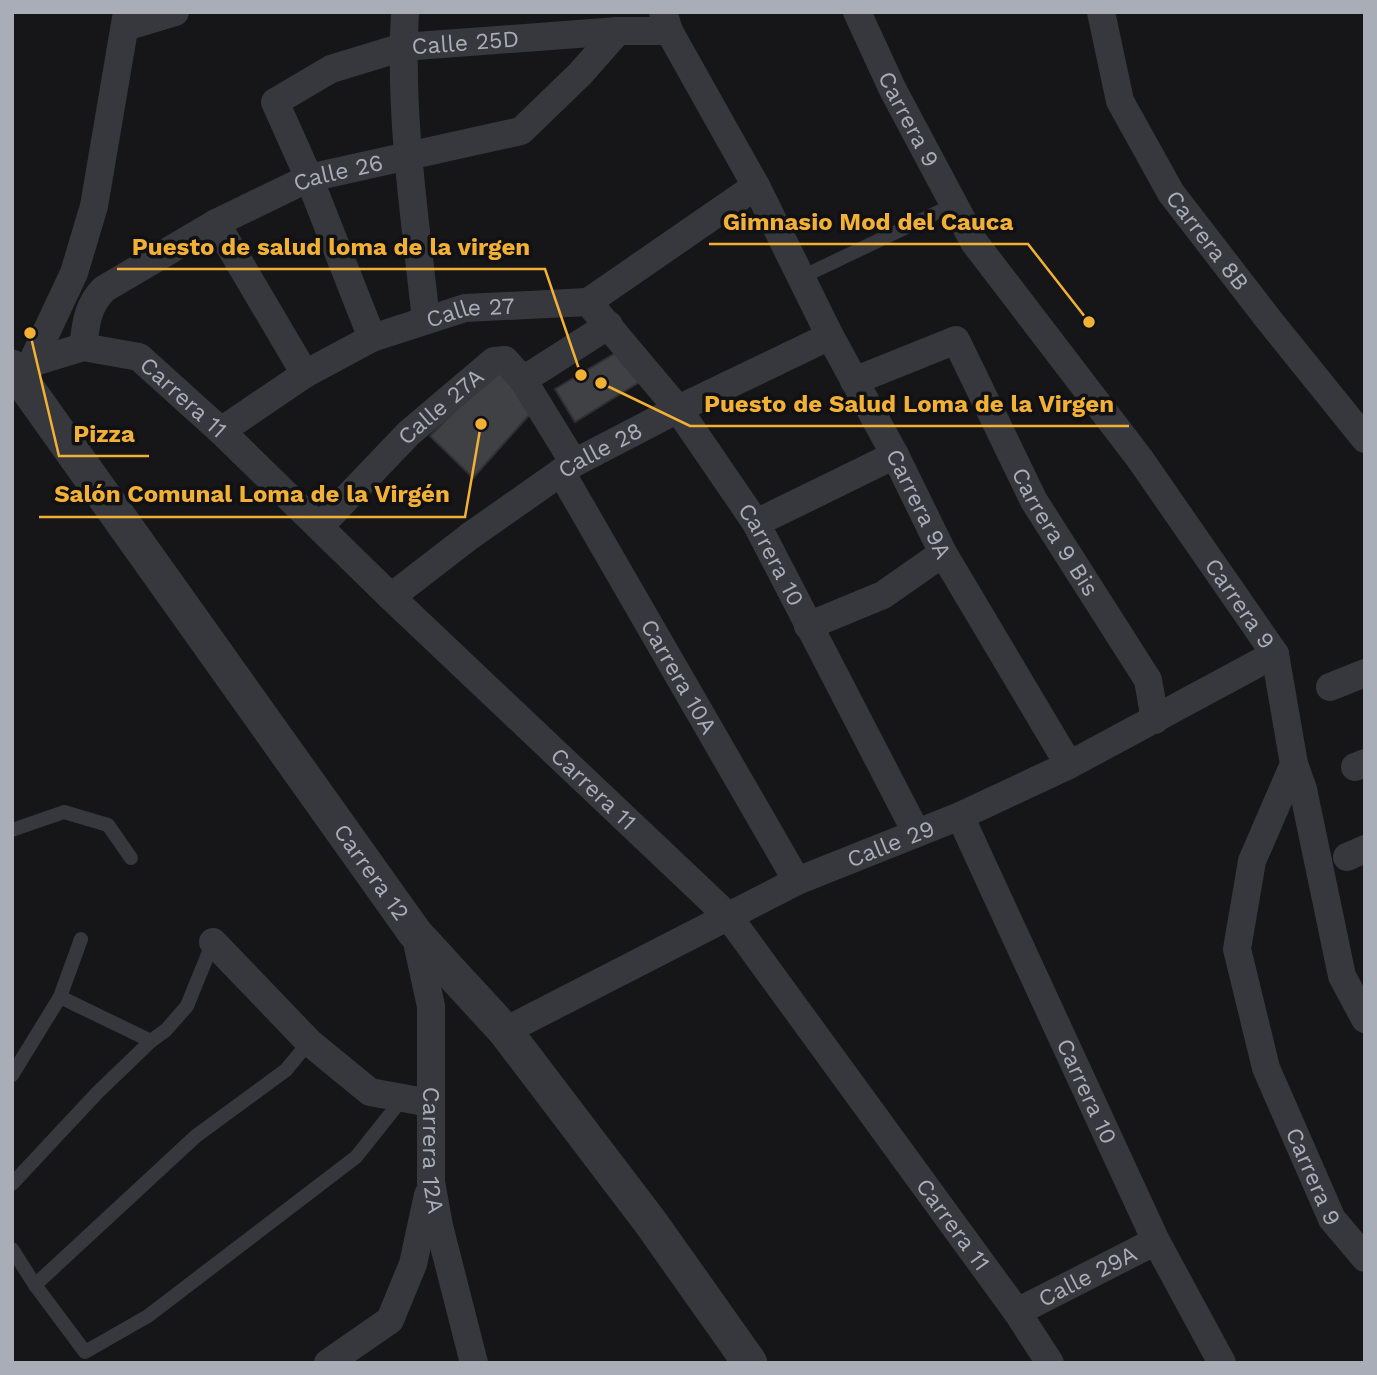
<svg xmlns="http://www.w3.org/2000/svg" width="1377" height="1375" font-family="'Work Sans',sans-serif">
<rect width="100%" height="100%" fill="#161618"/>
<g fill="#404145" stroke="#303034" stroke-width="2">
<polygon points="622,349 646,378 575,422 555,389"/>
<polygon points="497,368 532,412 473,478 430,436"/>
</g>
<g fill="none" stroke-linecap="round" stroke-linejoin="round">
<g stroke="#37383d" stroke-width="14">
<polyline points="802,277 955,204"/>
<polyline points="12,830 64,812 108,825 131,858"/>
<polyline points="60,997 151,1041"/>
<polyline points="12,1075 60,997 81,939"/>
<polyline points="12,1184 97,1093 151,1041 166,1030 187,1006 213,942"/>
<polyline points="12,1249 35,1285 85,1352 148,1316 356,1157 403,1098"/>
<polyline points="35,1285 196,1136 286,1070 309,1042"/>
</g>
<g stroke="#37383d" stroke-width="28">
<path d="M405,12C399,115 415,218 426,320"/>
<path id="s1" d="M663,12L669,31L756,186L830,336L895,455L943,553L1069,765"/>
<path id="s2" d="M857,12L893,90L974,242L1140,459L1275,654L1294,764L1252,861L1237,949L1266,1068L1332,1219L1365,1258"/>
<path id="s3" d="M1101,12L1120,101L1171,193L1269,320L1365,439"/>
<polyline points="125,27 175,12"/>
<polyline points="216,223 305,374"/>
<path id="s4" d="M588,302L678,409L756,523L916,832"/>
<path id="s5" d="M372,338L309,178L275,102L331,69L403,47L618,31H669"/>
<path id="s6" d="M83,347C86,324 87,306 104,289L216,223L309,178L521,131L580,74L618,31"/>
<path id="s7" d="M34,362L83,347L139,357L221,431L391,597L729,917L1017,1312L1050,1363"/>
<polyline points="28,371 74,273 94,206 127,12"/>
<polyline points="523,380 574,463"/>
<path id="s8" d="M854,381L956,340L1034,501L1148,680L1155,720"/>
<path id="s9" d="M221,431L305,374L372,338L465,308L588,302L756,186"/>
<path id="s10" d="M561,472L797,881"/>
<polyline points="756,523 895,455"/>
<path id="s11" d="M320,526L409,433L494,361L505,360L523,380L609,325"/>
<path id="s12" d="M391,597L470,536L574,463L678,409L830,336"/>
<polyline points="808,626 883,595 943,553"/>
<polyline points="1330,687 1365,673"/>
<polyline points="1294,764 1303,789 1342,976 1365,1019"/>
<polyline points="1355,767 1365,763"/>
<path id="s13" d="M960,816L1156,1241L1222,1363"/>
<polyline points="1347,857 1365,849"/>
<path id="s14" d="M415,933L431,1006V1182L439,1226L474,1363"/>
<polyline points="213,942 309,1042 370,1092 430,1103"/>
<path id="s15" d="M505,1031L797,881L960,816L1069,765L1275,654"/>
<path id="s16" d="M1017,1312L1156,1241"/>
<polyline points="328,1363 390,1320 413,1264 428,1195"/>
</g>
<path stroke="#37383d" stroke-width="35" id="s17" d="M12,367L415,933L505,1031L651,1223L750,1363"/>
</g>
<g text-anchor="middle" dominant-baseline="central" stroke-width="7" stroke-linejoin="round" paint-order="stroke">
<g font-size="23" fill="#a8adb8" stroke="#111113">
<text stroke="none"><textPath href="#s5" startOffset="458">Calle 25D</textPath></text>
<text stroke="none"><textPath href="#s2" startOffset="119">Carrera 9</textPath></text>
<text stroke="none"><textPath href="#s6" startOffset="326">Calle 26</textPath></text>
<text stroke="none"><textPath href="#s3" startOffset="256">Carrera 8B</textPath></text>
<text stroke="none"><textPath href="#s9" startOffset="280">Calle 27</textPath></text>
<text stroke="none"><textPath href="#s7" startOffset="168">Carrera 11</textPath></text>
<text stroke="none"><textPath href="#s11" startOffset="170">Calle 27A</textPath></text>
<text stroke="none"><textPath href="#s12" startOffset="256">Calle 28</textPath></text>
<text stroke="none"><textPath href="#s1" startOffset="555">Carrera 9A</textPath></text>
<text stroke="none"><textPath href="#s8" startOffset="326">Carrera 9 Bis</textPath></text>
<text stroke="none"><textPath href="#s4" startOffset="313">Carrera 10</textPath></text>
<text stroke="none"><textPath href="#s2" startOffset="707">Carrera 9</textPath></text>
<text stroke="none"><textPath href="#s10" startOffset="236">Carrera 10A</textPath></text>
<text stroke="none"><textPath href="#s7" startOffset="735">Carrera 11</textPath></text>
<text stroke="none"><textPath href="#s15" startOffset="429">Calle 29</textPath></text>
<text stroke="none"><textPath href="#s17" startOffset="620">Carrera 12</textPath></text>
<text stroke="none"><textPath href="#s13" startOffset="303">Carrera 10</textPath></text>
<text stroke="none"><textPath href="#s14" startOffset="219">Carrera 12A</textPath></text>
<text stroke="none"><textPath href="#s2" startOffset="1316">Carrera 9</textPath></text>
<text stroke="none"><textPath href="#s7" startOffset="1302">Carrera 11</textPath></text>
<text stroke="none"><textPath href="#s16" startOffset="79">Calle 29A</textPath></text>
</g>
</g>
<path fill="none" stroke="#f2b134" stroke-width="2.5" d="M1089 322L1028 244H709M581 375L545 269H117M601 383L690 426H1129M30 333L59 456H149M481 424L465 517H39"/>
<g fill="#f2b134" stroke="#111113" stroke-width="2.5">
<circle cx="1089" cy="322" r="7"/>
<circle cx="581" cy="375" r="7"/>
<circle cx="601" cy="383" r="7"/>
<circle cx="30" cy="333" r="7"/>
<circle cx="481" cy="424" r="7"/>
</g>
<g font-size="24" text-anchor="middle" font-weight="bold" fill="#f2b134" stroke="#111113" stroke-width="7" stroke-linejoin="round" paint-order="stroke">
<text x="868" y="230">Gimnasio Mod del Cauca</text>
<text x="331" y="255">Puesto de salud loma de la virgen</text>
<text x="909" y="412">Puesto de Salud Loma de la Virgen</text>
<text x="104" y="442">Pizza</text>
<text x="252" y="502">Salón Comunal Loma de la Virgén</text>
</g>
<rect width="1377" height="1375" fill="none" stroke="#a8adb8" stroke-width="28"/>
</svg>
